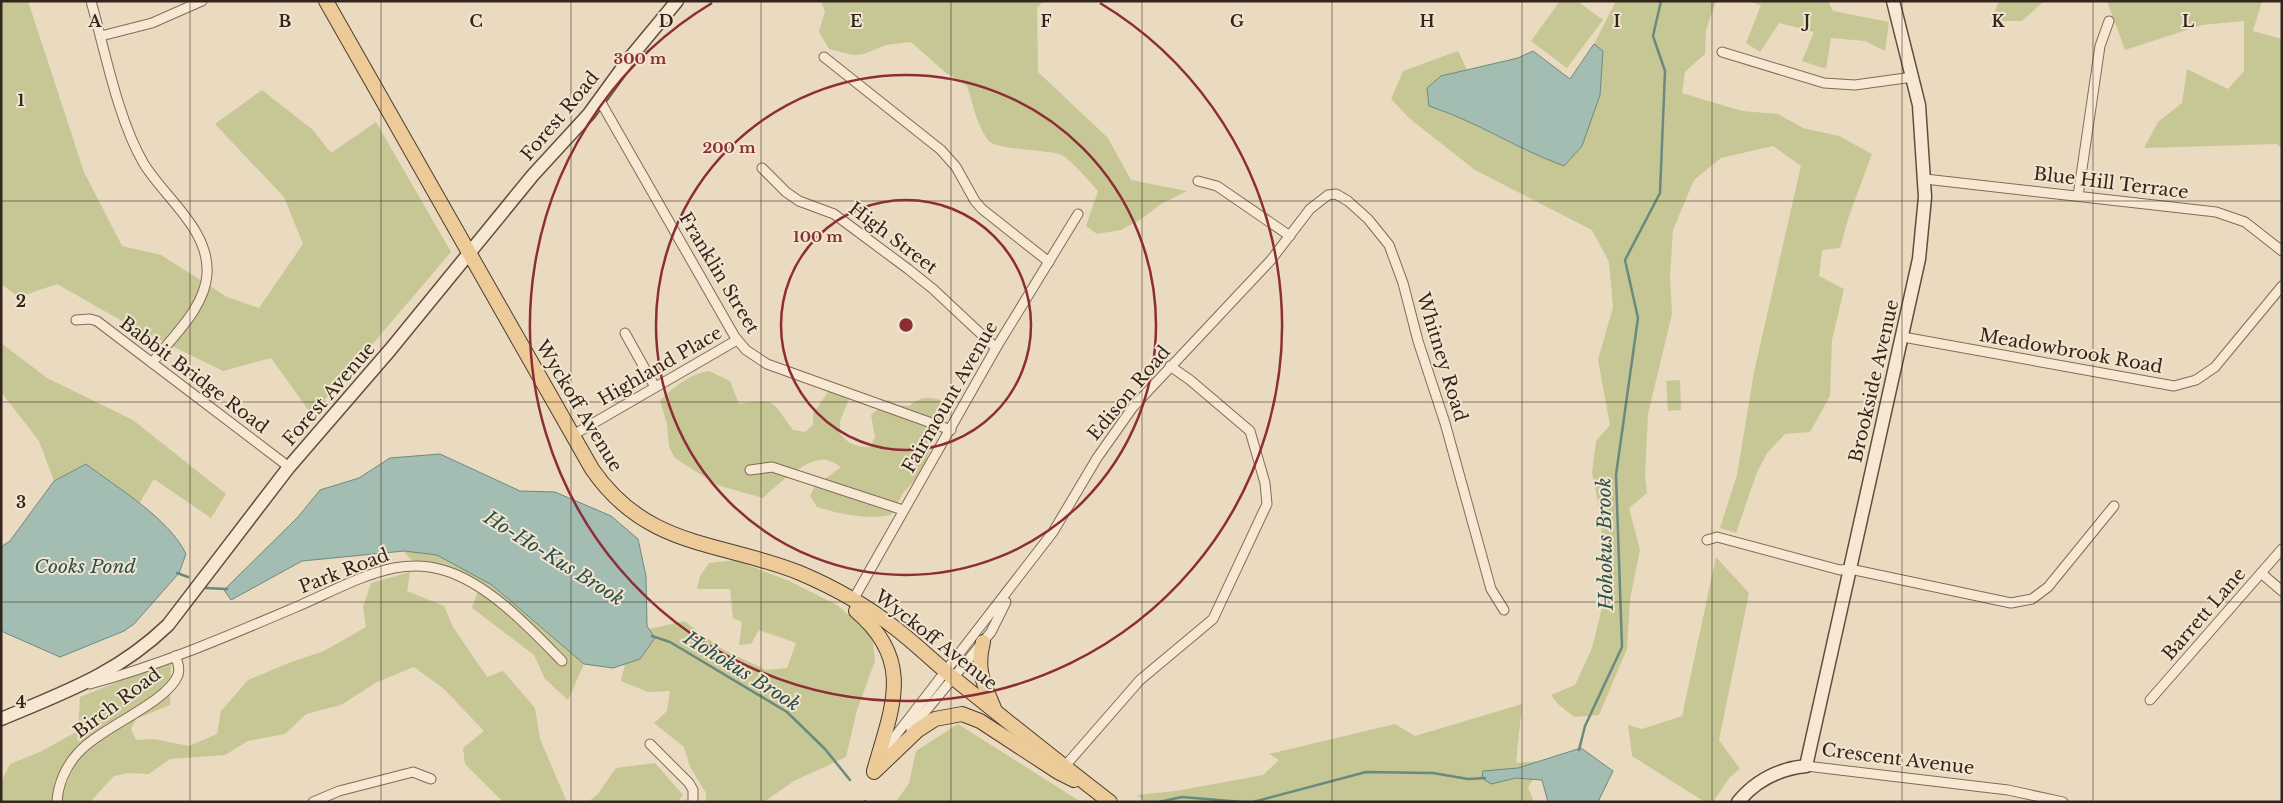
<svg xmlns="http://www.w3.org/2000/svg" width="2283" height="803" font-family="'Libre Baskerville',serif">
<rect width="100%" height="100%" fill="#eadac0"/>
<g fill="#c6c795">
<polygon points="1,1 28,1 84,172 122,246 161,255 227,297 259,308 303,244 284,197 215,124 262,90 313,130 331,153 376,122 451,252 312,415 271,358 223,371 129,325 57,284 19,297 1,284"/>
<path d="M821,1H1043L1037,8L1038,72L1108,138L1131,180L1187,191L1161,204L1143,218L1121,230L1097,234L1086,226L1098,191C1090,182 1069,157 1059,154C1043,149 995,150 988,140C976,124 973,103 967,86L946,73L911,42L886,45L864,54L853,55L829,49L819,32L825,11Z"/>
<polygon points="1560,1 1577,1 1603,20 1567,68 1531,41"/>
<path d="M1616,1H1716L1706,30L1705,54L1685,72L1682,93L1742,111L1778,114L1803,128L1839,136L1872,154L1849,216L1840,248L1822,250L1819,276L1844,289L1832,340L1830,396L1810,432L1785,434L1767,453L1757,472L1736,533L1720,528L1737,475L1754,372L1801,166L1773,146L1721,158L1694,180L1673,230L1670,276L1672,314L1648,414L1645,476L1647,493L1629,508L1640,550L1630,599L1627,649L1599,715L1574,717L1558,704L1551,695L1575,685L1592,648L1603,604L1601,516L1592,473L1596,441L1610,425L1598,360L1613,307L1609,262L1592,230L1475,170L1409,118L1391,99L1403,71L1458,51L1467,70L1441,76L1429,106C1478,122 1517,149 1564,166L1582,146L1600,95L1603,51L1594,44Z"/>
<polygon points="1747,1 1828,1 1833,11 1889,22 1885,51 1865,41 1831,38 1826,69 1802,61 1814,32 1779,23 1760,52 1746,43 1761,5"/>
<polygon points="1999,1 2044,1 2022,21 1991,21"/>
<polygon points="2107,1 2262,1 2253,31 2282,39 2282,148 2277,144 2144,148 2158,122 2182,103 2187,69 2228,89 2244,71 2244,21 2202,25 2125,50"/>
<polygon points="1,343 47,378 133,420 226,494 211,518 154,479 139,504 86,464 54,481 39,441 1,392"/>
<path d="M709,371L730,381L739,404C778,398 771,401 793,430L805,432L813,425V414L832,386L844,387L849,399L840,421V434C849,444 856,447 870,447L875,437L871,415L888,400L898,405L909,406C920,397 927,396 940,400L946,410L935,432L925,466L919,476L903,493L891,515C867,520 840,514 817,507L810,496L815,486L841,467C835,463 826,458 819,460C801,463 776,486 763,498L717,485L675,458L669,447L667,424L660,401C673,387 690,374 709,371Z"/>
<polygon points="1680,380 1681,410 1668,411 1666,381"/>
<polygon points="404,551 437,555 492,585 584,664 568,700 545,679 534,655 472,608 478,590 410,559"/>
<polygon points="1716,557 1749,593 1719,740 1740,769 1730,777 1713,802 1705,802 1632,756 1628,725 1642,729 1682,716"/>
<polygon points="735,560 789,581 837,605 872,635 875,661 857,710 846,757 794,781 764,802 706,802 706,793 690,767 684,747 654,723 667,711 670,691 648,692 621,681 625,664 639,660 655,639 649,629 684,621 724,650 766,670 787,668 796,643 759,630 751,644 739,645 742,622 733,618 730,589 697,589 700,576 709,563"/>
<polygon points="410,572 407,591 444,606 453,627 487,677 503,671 535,708 540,739 567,802 503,802 465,764 463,748 484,731 444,689 414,667 377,682 341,705 306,714 285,734 248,741 225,755 170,759 149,774 128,773 114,776 90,802 1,802 1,782 10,764 40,752 78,731 80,697 171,661 170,705 136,719 131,729 136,740 154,739 189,746 217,734 221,711 248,680 291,662 324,651 366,627 363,607 371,583"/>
<polygon points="1522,704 1516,763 1537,761 1534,778 1528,787 1534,802 1145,802 1137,795 1176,791 1263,775 1279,760 1269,754 1395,724 1415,736"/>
<polygon points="958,724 1081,802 896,802 909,783 916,751"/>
<polygon points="655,763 683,795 677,802 588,802 598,794 616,768"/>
</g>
<g fill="#a3bdb3" stroke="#6b8a7f">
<path d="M1594,44L1603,51L1600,95L1582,146L1564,166C1517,149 1478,122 1429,106L1427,88L1441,76L1518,58L1533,51L1570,79Z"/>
<polygon points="440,454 520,491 555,492 611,516 638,539 646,576 647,626 655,638 640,659 613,668 584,664 492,585 437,555 404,551 302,561 231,600 224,590 298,517 320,490 359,478 390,458"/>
<path d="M86,464C117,488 169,518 186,554L179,573L134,624L124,631L60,657L1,631V547L10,541L54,481Z"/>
<polygon points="1581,748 1613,771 1598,802 1548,802 1542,780 1516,778 1491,784 1482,778 1483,771 1518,768"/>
</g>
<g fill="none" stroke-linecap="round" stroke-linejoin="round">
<g stroke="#6b8a7f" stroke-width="2.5">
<polyline points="177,573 188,577"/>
<polyline points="206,588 227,589"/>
<polyline points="652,636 670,642 787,712 825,749 850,780"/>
<polyline points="1579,750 1585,726 1622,647 1616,475 1638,318 1625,260 1660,193 1665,71 1653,36 1661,1"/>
<polyline points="865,801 865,802"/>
<polyline points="1159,802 1182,797 1242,802"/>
<polyline points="1253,802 1366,772 1433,773 1468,779 1485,778"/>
</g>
<defs>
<g id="street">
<path d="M91,1C105,51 118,120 144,164C165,198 210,230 207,274C205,308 172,337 152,363"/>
<polyline points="101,36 152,23 202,1"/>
<polyline points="1722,52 1824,83 1855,85 1913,77"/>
<polyline points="824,57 941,150 956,167 975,201 982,209 1049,262"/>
<polyline points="599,99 735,337 746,350 767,364 951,430"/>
<polyline points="762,168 786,192 799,201 834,214 908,269 933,289 996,348"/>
<polyline points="1925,179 2216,212 2245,222 2282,251"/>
<polyline points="1198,181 1217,186 1290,236"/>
<polyline points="2078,196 2100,46 2109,21"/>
<polyline points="76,320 90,319 97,321 289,467"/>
<polyline points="625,333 655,387"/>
<polyline points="1903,337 2174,386 2196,380 2215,367 2282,286"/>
<polyline points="573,435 737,340"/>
<polyline points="750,470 772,467 903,510"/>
<polyline points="1707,540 1717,537 1840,570 1850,569 2011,603 2032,599 2048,587 2114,506"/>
<polyline points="2261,573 2282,591"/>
<polyline points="853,600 996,348 1078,214"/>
<path d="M90,684C161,665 228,636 296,607C327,594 360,575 394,568C410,565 427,565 443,570C488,583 530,628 562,661"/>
<polyline points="2150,700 2282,549"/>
<polyline points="911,729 991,632 1006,602"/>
<polyline points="650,744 689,783 693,790 693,802"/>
<polyline points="883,756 893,739 1053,532 1097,458 1133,407 1271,260 1310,209 1328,195 1336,194 1348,201 1368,219 1389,245 1403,283 1418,341 1445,423 1491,589 1504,610"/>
<polyline points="1065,766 1140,680 1213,619 1267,504 1265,483 1250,431 1190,380 1170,366"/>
<polyline points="1806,766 2008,790 2063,802"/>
<path d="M57,802C58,784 66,766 78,753C101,727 167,703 178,675C180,668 178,662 175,656"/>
<polyline points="313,802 339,791 413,772 431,779"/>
</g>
<g id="secondary">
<path d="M1,719C65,692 117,674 168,625L289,467L390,350L533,175L589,114L629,59L677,1"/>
<path d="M1738,802C1756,780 1778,769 1806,766L1919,259L1925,197L1919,105L1893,1"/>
</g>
<g id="primary">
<path d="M326,1L592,469C647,549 720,541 800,573C833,587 867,606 895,628C916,644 935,663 956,680C1007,721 1058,762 1110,802"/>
<path d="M856,611C915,661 892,707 874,771"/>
<path d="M983,642C976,670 983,682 994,708"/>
<polyline points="874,772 918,730 935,719 962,714 980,721 1058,772 1074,780"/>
</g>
</defs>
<use href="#street" stroke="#826b59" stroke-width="11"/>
<use href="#secondary" stroke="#644d3d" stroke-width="15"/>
<use href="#primary" stroke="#503b2e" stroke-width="16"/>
<use href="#street" stroke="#f6e8d2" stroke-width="9"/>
<use href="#secondary" stroke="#f6e8d2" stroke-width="12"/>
<use href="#primary" stroke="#eccb99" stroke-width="14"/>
</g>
<path fill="none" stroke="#33251d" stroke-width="1" stroke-opacity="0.55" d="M190,1V802M381,1V802M571,1V802M761,1V802M951,1V802M1142,1V802M1332,1V802M1522,1V802M1712,1V802M1902,1V802M2093,1V802M1,201H2282M1,402H2282M1,602H2282"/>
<g fill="none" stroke="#8d2d36" stroke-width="2.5">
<circle cx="906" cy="325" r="125"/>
<circle cx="906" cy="325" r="250"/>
<path d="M1100 3A376 376 0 1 1 712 3"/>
</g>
<g text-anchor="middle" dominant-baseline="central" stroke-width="4" stroke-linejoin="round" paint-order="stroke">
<g font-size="18" fill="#33251d" stroke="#f2e5cf">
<text transform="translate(560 116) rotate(-50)">Forest Road</text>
<text transform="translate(2111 183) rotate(7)">Blue Hill Terrace</text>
<text transform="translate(893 238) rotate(37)">High Street</text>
<text transform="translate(719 273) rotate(59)">Franklin Street</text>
<text transform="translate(2071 351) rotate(10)">Meadowbrook Road</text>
<text transform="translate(1442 357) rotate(73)">Whitney Road</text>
<text transform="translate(660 366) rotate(-30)">Highland Place</text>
<text transform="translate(194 375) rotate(37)">Babbit Bridge Road</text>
<text transform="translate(1874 381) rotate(-77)">Brookside Avenue</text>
<text transform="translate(1129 393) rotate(-50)">Edison Road</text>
<text transform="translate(329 394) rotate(-49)">Forest Avenue</text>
<text transform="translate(950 397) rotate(-60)">Fairmount Avenue</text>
<text transform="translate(579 406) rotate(59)">Wyckoff Avenue</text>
<text transform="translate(344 571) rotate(-21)">Park Road</text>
<text transform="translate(2204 614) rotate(-49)">Barrett Lane</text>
<text transform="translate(936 640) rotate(38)">Wyckoff Avenue</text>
<text transform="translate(117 703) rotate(-37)">Birch Road</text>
<text transform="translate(1898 759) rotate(7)">Crescent Avenue</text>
</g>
<g font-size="19" font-style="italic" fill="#2d524c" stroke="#f2e5cf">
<text transform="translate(1605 544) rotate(-91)">Hohokus Brook</text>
<text transform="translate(554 558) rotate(32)">Ho-Ho-Kus Brook</text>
<text x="85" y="566">Cooks Pond</text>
<text transform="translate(742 671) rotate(32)">Hohokus Brook</text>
</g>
</g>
<g font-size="16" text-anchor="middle" font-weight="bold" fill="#33251d" stroke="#f2e5cf" stroke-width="4" stroke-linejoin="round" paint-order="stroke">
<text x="95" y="27">A</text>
<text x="285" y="27">B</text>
<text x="476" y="27">C</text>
<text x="666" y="27">D</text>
<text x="856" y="27">E</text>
<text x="1046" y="27">F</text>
<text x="1237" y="27">G</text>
<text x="1427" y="27">H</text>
<text x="1617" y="27">I</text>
<text x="1807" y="27">J</text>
<text x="1998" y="27">K</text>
<text x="2188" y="27">L</text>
<text x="21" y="106">1</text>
<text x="21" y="307">2</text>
<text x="21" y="508">3</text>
<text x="21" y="708">4</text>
</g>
<circle cx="906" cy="325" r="8" fill="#8d2d36" stroke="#f2e5cf" stroke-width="2.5"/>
<g font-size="15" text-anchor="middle" font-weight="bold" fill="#8d2d36" stroke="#f2e5cf" stroke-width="4" stroke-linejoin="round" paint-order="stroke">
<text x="640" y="64">300 m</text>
<text x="729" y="153">200 m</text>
<text x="818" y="242">100 m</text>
</g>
<rect width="2283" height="803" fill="none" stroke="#33251d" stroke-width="5"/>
</svg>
